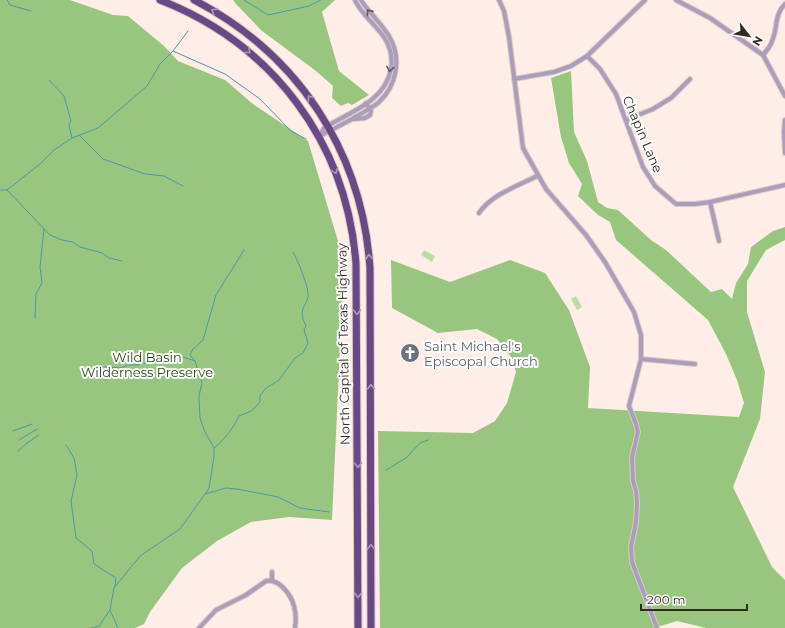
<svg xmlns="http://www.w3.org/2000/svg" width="785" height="628" font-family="Montserrat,sans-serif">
<rect width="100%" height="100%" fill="#ffeee7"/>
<g fill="#badea7">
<polygon points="424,250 435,256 432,262 421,255"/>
<polygon points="576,296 582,307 577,310 571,299"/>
</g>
<g fill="#98c67f">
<polygon points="0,0 70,0 113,15 128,16 164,46 178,61 225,80 253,104 308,141 344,261 332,520 289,517 251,522 217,541 182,568 150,612 144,624 135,628 0,628"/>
<polygon points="233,0 335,0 322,12 339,71 369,95 352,105 348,103 341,106 332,98 333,86 316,71 262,31 236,4"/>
<polygon points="571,71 574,132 587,161 598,202 607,208 618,210 651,240 666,250 711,292 722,289 732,299 736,283 748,264 751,247 773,231 785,227 785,240 766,250 747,281 747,312 765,372 760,419 733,487 772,567 785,580 785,628 706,628 677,621 654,628 380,628 378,431 473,433 495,421 507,403 516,372 511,357 497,339 477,329 438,333 392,308 391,260 450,282 510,260 545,273 569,310 590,367 588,408 739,417 744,403 737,380 726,354 708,320 616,240 610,222 598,215 578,196 582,184 569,163 561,137 551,78"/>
</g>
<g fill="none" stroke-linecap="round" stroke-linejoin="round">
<g stroke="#4c97a9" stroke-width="1">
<polyline points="7,0 10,5 31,11"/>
<polyline points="244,0 268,15 309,6 321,0"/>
<polyline points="173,51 188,31"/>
<polyline points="49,80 64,96 71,121 69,125 72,138"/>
<polyline points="80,136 103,159 145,174 164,176 183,186"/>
<polyline points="0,190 7,190 50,235 62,240 73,242 80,247 102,253 109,258 122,261"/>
<polyline points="7,190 40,164 54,150 72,138 98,128 147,86 160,64 173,51 225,74 260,99 291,131 306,139"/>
<polyline points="35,318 36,294 42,283 40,267 44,229"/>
<polyline points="102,367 122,368 127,365 138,365 141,363 150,363 154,360 171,359 176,360 183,357 195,361"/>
<polyline points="13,431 32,424"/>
<polyline points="19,440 37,429"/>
<polyline points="66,445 74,458 77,475 71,501 76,538 92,551 94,564 116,578 115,586"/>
<path d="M214,448C225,439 233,429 239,416L251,411L260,402V396L265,389L279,380L295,358L303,353L308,343L304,330L306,326C296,306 309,307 308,293C307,283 298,261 293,252"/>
<polyline points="18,451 27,443 39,435"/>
<polyline points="386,470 406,458 420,443 428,440"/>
<polyline points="206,493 209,488 214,457 214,448 204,430 200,418 199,396 202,383 195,361 190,355 193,349 203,340 216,295 244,250"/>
<polyline points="110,610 114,588 140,556 180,529 205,494 226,488 237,489 278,497 300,508 329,512"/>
<polyline points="91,628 99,626 110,610 118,628"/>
</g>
<defs>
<g id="minor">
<polyline points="499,0 504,11 509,37 523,148 546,189 586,235 605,262 634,312 641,335 641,359 629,406 636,424 638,432 632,457 633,481 636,491 637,502 636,522 631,547 632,562 657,628"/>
<polyline points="676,0 710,18 763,55 785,96"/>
<path d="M763,55C766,51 771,46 772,41C778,28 774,15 785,4"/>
<polyline points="587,56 600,69 616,94 643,167 655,186 676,204 695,204 710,202 785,185"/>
<polyline points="514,79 554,72 571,66 587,56 645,0"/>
<polyline points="354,119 365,118 370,115 371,111 366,103"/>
<polyline points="626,120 653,109 671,98 690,79"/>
<polyline points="785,120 784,131 785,153"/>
<path d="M319,136C330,131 341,125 352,119C360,114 370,109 378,103C397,86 402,58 389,36C381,23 369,13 361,0"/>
<path d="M319,136L324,128C349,112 385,102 391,69C393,57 390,46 384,37C375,24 361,14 355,0"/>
<polyline points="710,202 719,241"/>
<path d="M479,213C492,194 518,186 537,176"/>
<polyline points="641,359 695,364"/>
<polyline points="272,580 272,572"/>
<path d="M199,628L216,610L246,595L266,581C279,578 291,595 294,606C296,613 296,621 295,628"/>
</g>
<g id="trunk">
<path d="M160,0C273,44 347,143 356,264L358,628"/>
<path d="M194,0C298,54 362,151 370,268L371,628"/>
</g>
</defs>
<use href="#minor" stroke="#dacbc4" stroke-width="6"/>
<use href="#trunk" stroke="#dacbc4" stroke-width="9"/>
<use href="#minor" stroke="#ac9dbd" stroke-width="4"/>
<use href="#trunk" stroke="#684985" stroke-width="7"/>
</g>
<defs><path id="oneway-chevron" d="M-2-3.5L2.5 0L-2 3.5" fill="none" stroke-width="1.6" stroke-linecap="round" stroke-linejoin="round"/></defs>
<g stroke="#ac9bbc">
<use href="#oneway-chevron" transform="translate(214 11) rotate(-149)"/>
<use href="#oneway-chevron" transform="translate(248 51) rotate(39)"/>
<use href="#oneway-chevron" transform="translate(310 98) rotate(-126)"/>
<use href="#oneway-chevron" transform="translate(335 171) rotate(69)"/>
<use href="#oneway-chevron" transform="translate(369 257) rotate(-95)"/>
<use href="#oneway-chevron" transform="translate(357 312) rotate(90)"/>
<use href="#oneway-chevron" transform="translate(371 387) rotate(-90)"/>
<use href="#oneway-chevron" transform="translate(358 465) rotate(89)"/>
<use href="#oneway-chevron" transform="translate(371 547) rotate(-91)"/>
<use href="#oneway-chevron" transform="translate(358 595) rotate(90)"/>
</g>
<g stroke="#645862">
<use href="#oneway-chevron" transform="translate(369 12) rotate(-129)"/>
<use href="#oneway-chevron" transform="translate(390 69) rotate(100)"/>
</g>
<defs>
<symbol id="church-disc" viewBox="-11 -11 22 22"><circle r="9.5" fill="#6b7280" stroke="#fff"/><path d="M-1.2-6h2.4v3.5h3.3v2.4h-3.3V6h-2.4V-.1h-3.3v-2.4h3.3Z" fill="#fff"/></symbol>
</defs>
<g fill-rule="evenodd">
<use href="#church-disc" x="399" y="342" width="22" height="22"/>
</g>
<g text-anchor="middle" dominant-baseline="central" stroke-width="4" stroke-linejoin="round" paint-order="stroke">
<g font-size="13" fill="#342a25" stroke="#fff">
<text transform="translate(643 134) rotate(67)">Chapin Lane</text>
<text transform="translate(343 344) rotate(-91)">North Capital of Texas Highway</text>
</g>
<g font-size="13" fill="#5b616d" stroke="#fff" text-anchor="start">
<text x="424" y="346">Saint Michael's<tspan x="424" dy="15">Episcopal Church</tspan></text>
</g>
<g font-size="13" fill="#2a4817" stroke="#fff">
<text x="147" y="357">Wild Basin<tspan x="147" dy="15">Wilderness Preserve</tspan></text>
</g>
</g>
<g transform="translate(749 36) rotate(121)" stroke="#ffffff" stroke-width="3" paint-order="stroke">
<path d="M0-3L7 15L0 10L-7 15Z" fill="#342a25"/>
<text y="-6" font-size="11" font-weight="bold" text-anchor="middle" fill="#342a25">N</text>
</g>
<path d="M641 604v6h106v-6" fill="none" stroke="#342a25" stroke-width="2"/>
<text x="647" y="604" font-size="12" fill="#342a25" stroke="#ffffff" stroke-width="3" paint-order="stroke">200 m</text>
</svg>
